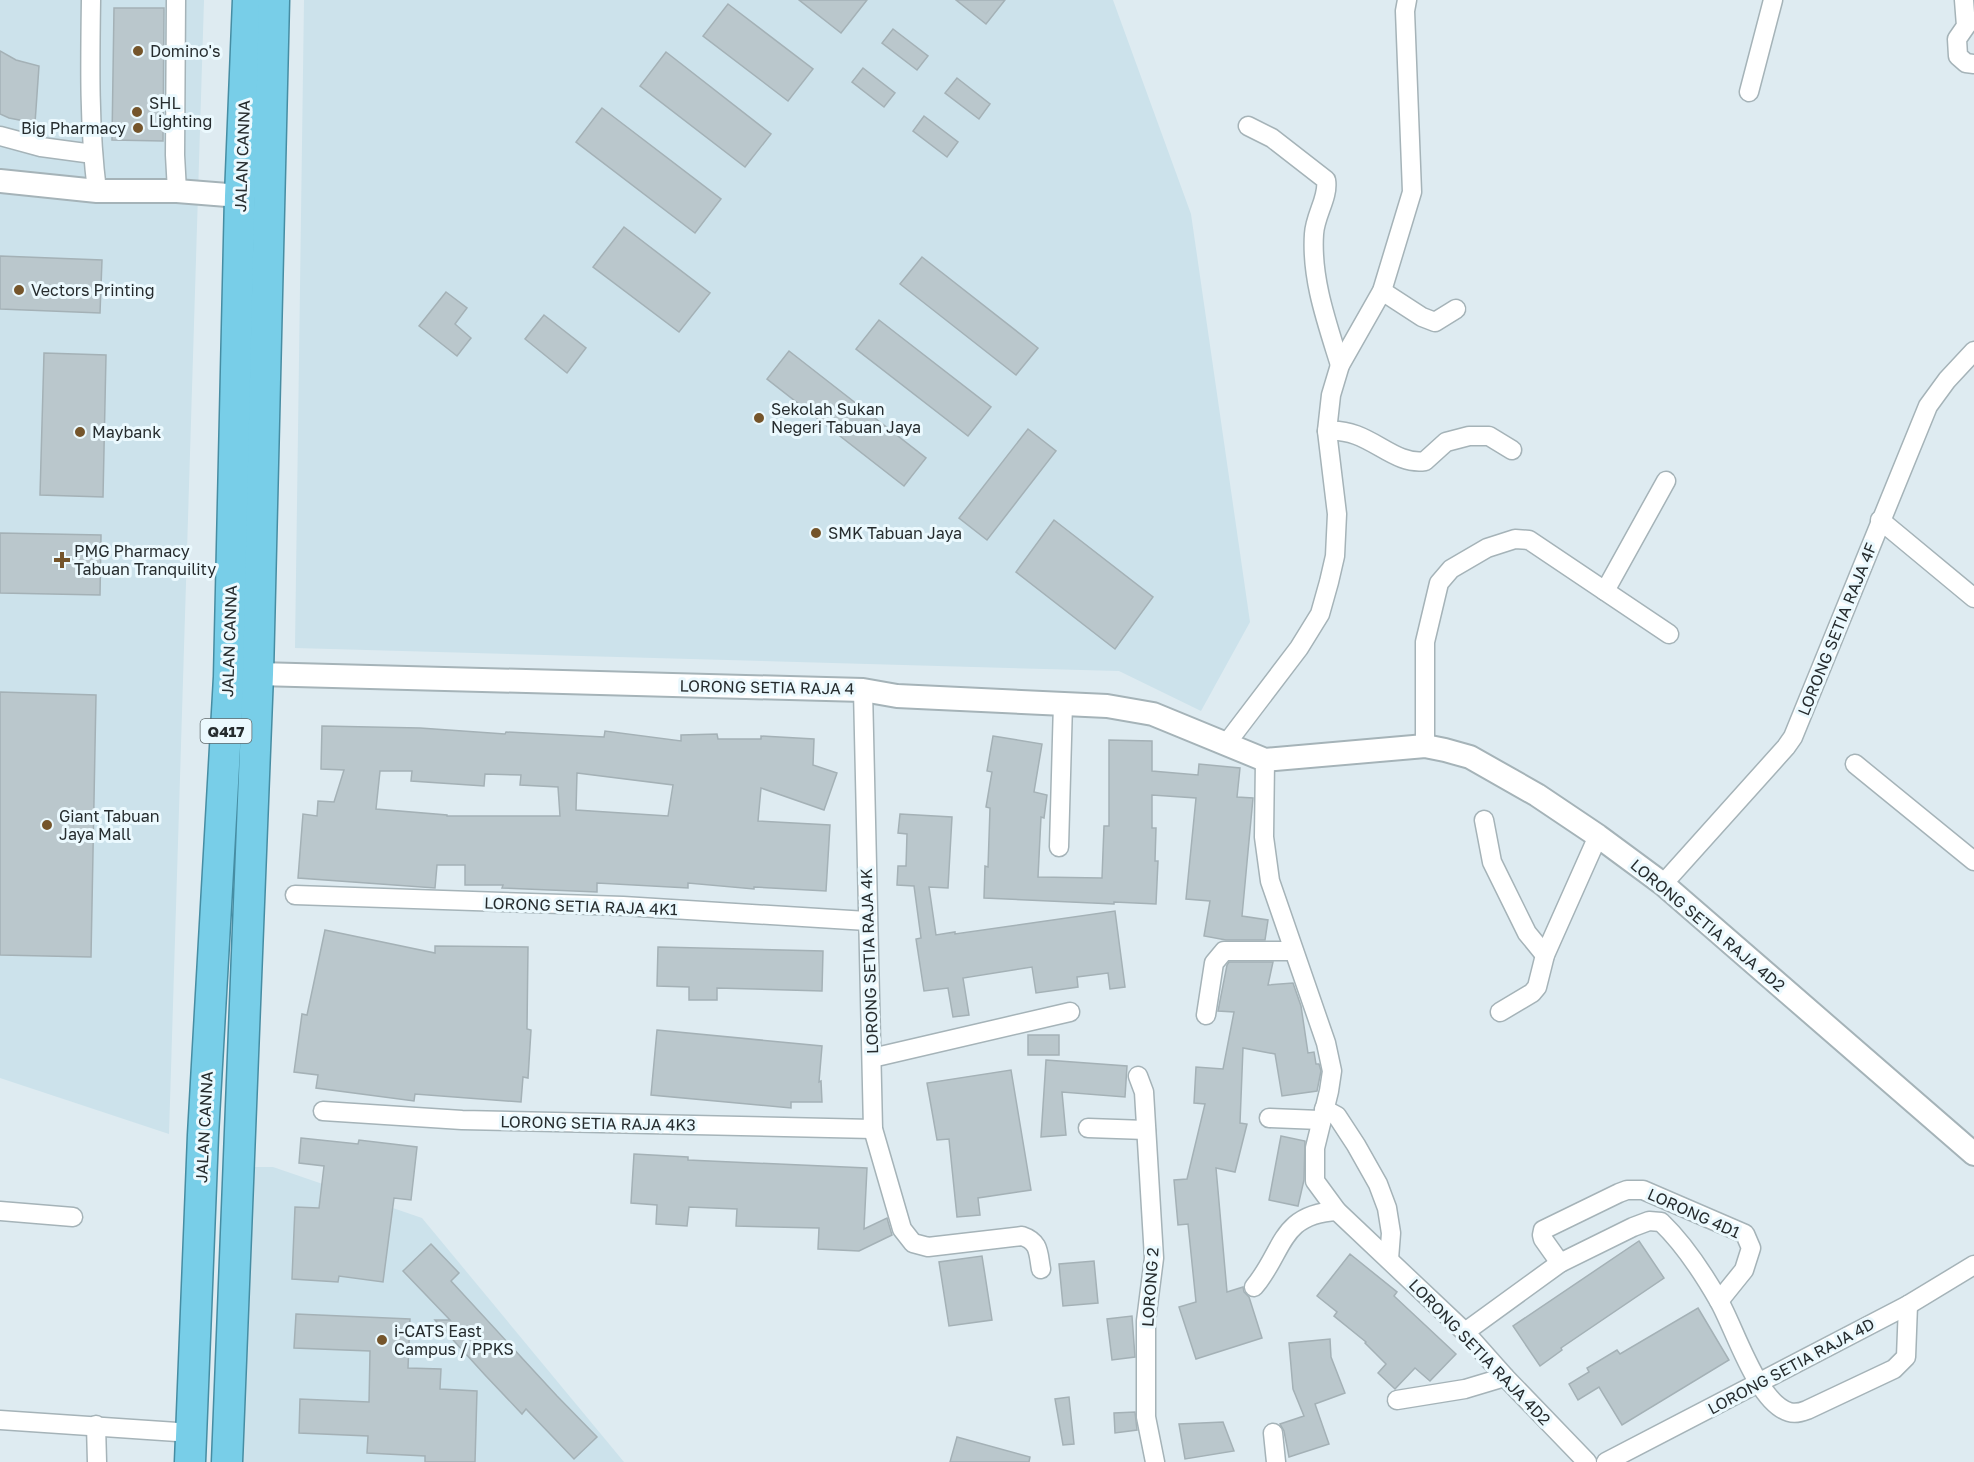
<svg xmlns="http://www.w3.org/2000/svg" width="1974" height="1462" font-family="'Golos Text',sans-serif">
<rect width="100%" height="100%" fill="#deebf1"/>
<g fill="#cce2eb">
<polygon points="0,0 204,0 169,1134 0,1078"/>
<polygon points="304,0 1113,0 1191,214 1250,622 1201,711 1119,671 295,648"/>
<polygon points="249,1167 273,1167 422,1218 624,1462 236,1462"/>
</g>
<g fill="#bac7cc" stroke="#a4b1b6" stroke-width="1.5" fill-rule="evenodd">
<polygon points="799,0 867,0 841,33"/>
<polygon points="956,0 1005,0 986,24"/>
<polygon points="728,4 813,69 788,101 703,36"/>
<polygon points="114,8 164,8 163,141 112,140"/>
<polygon points="893,29 928,56 917,70 882,43"/>
<polygon points="0,51 16,60 39,66 35,123 9,118 0,114"/>
<polygon points="666,52 771,134 745,167 640,86"/>
<polygon points="863,68 895,93 884,107 852,82"/>
<polygon points="957,78 990,104 979,119 945,93"/>
<polygon points="602,108 721,199 695,233 576,142"/>
<polygon points="924,116 958,142 947,157 913,131"/>
<polygon points="624,227 710,293 679,332 593,267"/>
<polygon points="0,256 102,260 100,313 0,309"/>
<polygon points="922,257 1038,348 1016,375 900,284"/>
<polygon points="446,292 467,308 455,324 471,338 457,356 419,326"/>
<polygon points="544,315 586,348 567,373 525,339"/>
<polygon points="879,320 991,407 968,436 856,349"/>
<polygon points="789,351 926,458 904,486 767,379"/>
<polygon points="44,353 106,355 103,497 40,495"/>
<polygon points="1028,429 1056,451 987,540 959,518"/>
<polygon points="1054,520 1153,597 1115,649 1016,572"/>
<polygon points="0,533 101,535 100,595 0,593"/>
<polygon points="0,692 96,695 91,957 0,955"/>
<path d="M322,726L420,728L505,734L506,732L604,737L605,731L681,741V735L717,734L718,739H761V736L814,739L813,765L837,773L824,810L761,788L758,821L830,825L826,891L754,887V889L688,883V888L597,883V892L502,888L503,885H465V865H437L435,888L298,878L303,814L317,816L318,801L334,802L344,770L321,769ZM380,771H412L411,781L484,786L485,774L521,775L520,785L558,787L560,816H447V815L376,809ZM577,773L673,785L668,816L576,810Z"/>
<polygon points="993,736 1042,744 1034,792 1047,795 1044,818 1041,817 1038,877 1102,878 1104,826 1109,826 1109,740 1152,741 1152,771 1198,775 1199,764 1240,768 1237,797 1253,798 1242,916 1268,920 1265,940 1226,940 1204,936 1210,901 1186,899 1196,798 1152,795 1152,828 1156,828 1155,861 1158,861 1156,904 1114,902 1114,904 984,898 985,866 988,867 990,808 986,807 992,772 987,771"/>
<polygon points="900,814 952,817 948,888 929,887 936,935 955,932 955,934 1115,911 1125,987 1110,989 1108,973 1077,977 1078,987 1036,993 1032,967 963,978 969,1015 953,1017 948,988 924,991 916,939 921,938 914,886 897,885 898,866 906,866 907,834 898,833"/>
<polygon points="325,930 435,953 435,946 528,947 527,1029 531,1030 528,1078 523,1077 521,1102 415,1094 414,1101 316,1088 318,1075 294,1072 302,1014 307,1015"/>
<polygon points="658,947 823,951 822,991 717,988 717,1000 689,1000 689,987 657,986"/>
<polygon points="1229,962 1273,962 1268,985 1293,983 1301,1006 1308,1053 1314,1052 1316,1064 1319,1064 1321,1071 1317,1091 1282,1096 1275,1054 1243,1048 1240,1123 1247,1124 1235,1172 1216,1168 1227,1292 1243,1287 1244,1292 1249,1297 1262,1338 1196,1359 1179,1307 1196,1302 1188,1224 1178,1225 1174,1180 1187,1179 1205,1104 1194,1103 1196,1067 1223,1069 1234,1012 1218,1011 1227,965"/>
<polygon points="657,1030 822,1046 819,1082 821,1081 822,1102 791,1102 791,1108 651,1095"/>
<rect x="1028" y="1035" width="31" height="20"/>
<polygon points="1046,1060 1127,1066 1125,1097 1062,1092 1066,1135 1041,1137"/>
<polygon points="1011,1070 1031,1190 978,1198 980,1215 957,1217 949,1139 937,1140 927,1083"/>
<polygon points="1281,1136 1305,1141 1304,1180 1298,1206 1269,1200"/>
<polygon points="301,1138 358,1144 359,1140 417,1147 411,1200 394,1198 383,1282 339,1276 338,1282 292,1279 295,1207 319,1208 324,1166 299,1163"/>
<polygon points="634,1154 688,1157 688,1160 867,1168 864,1229 887,1218 892,1235 859,1251 818,1249 819,1228 736,1226 737,1209 689,1207 687,1226 656,1224 657,1205 631,1203"/>
<polygon points="1639,1241 1664,1278 1561,1348 1562,1350 1540,1366 1513,1326"/>
<polygon points="431,1244 459,1273 451,1281 557,1396 597,1437 574,1459 526,1409 522,1414 485,1375 435,1320 450,1320 403,1271"/>
<polygon points="1350,1254 1397,1292 1394,1296 1456,1354 1430,1381 1415,1368 1395,1389 1378,1373 1386,1364 1365,1343 1366,1342 1334,1316 1337,1312 1317,1296"/>
<polygon points="982,1256 992,1320 949,1326 939,1262"/>
<polygon points="1094,1261 1098,1303 1063,1306 1059,1264"/>
<polygon points="1698,1308 1729,1360 1622,1425 1599,1387 1578,1400 1569,1384 1589,1372 1587,1368 1617,1350 1620,1354"/>
<polygon points="296,1314 410,1319 408,1368 441,1369 440,1389 477,1391 475,1462 425,1462 425,1456 367,1453 368,1436 299,1433 300,1399 369,1402 370,1351 294,1348"/>
<polygon points="1132,1316 1135,1357 1112,1360 1107,1319"/>
<polygon points="1330,1339 1331,1357 1345,1393 1315,1404 1329,1444 1289,1457 1284,1431 1280,1424 1304,1416 1293,1389 1289,1343"/>
<polygon points="1069,1397 1074,1444 1063,1445 1055,1399"/>
<polygon points="1135,1412 1137,1430 1115,1433 1114,1413"/>
<polygon points="1223,1422 1234,1451 1185,1459 1179,1424"/>
<polygon points="957,1437 1030,1457 1029,1462 950,1462"/>
</g>
<g fill="none" stroke-linecap="round" stroke-linejoin="round">
<defs>
<g id="minor">
<path d="M91,0C90,64 89,128 97,191"/>
<polyline points="176,0 175,155 177,191"/>
<polyline points="1964,0 1966,26 1957,39 1958,56 1966,63 1974,64"/>
<polyline points="1749,92 1773,0"/>
<path d="M1248,126L1272,138L1326,180C1329,197 1315,215 1314,234C1311,279 1327,323 1340,365"/>
<polyline points="0,136 41,147 93,154"/>
<polyline points="1382,291 1422,317 1435,322 1456,309"/>
<path d="M1327,431C1369,427 1391,466 1425,461L1446,442L1469,436H1489L1512,450"/>
<polyline points="1880,520 1974,598"/>
<polyline points="1605,591 1666,481"/>
<path d="M863,690L873,1129L902,1229L913,1243L928,1247L1022,1236C1040,1242 1038,1253 1041,1269"/>
<polyline points="1226,744 1299,648 1320,614 1329,582 1335,556 1337,514 1327,431 1331,395 1340,365 1382,291 1412,192 1405,11 1407,0"/>
<polyline points="1425,746 1425,642 1439,583 1451,569 1487,548 1515,539 1529,540 1669,634"/>
<polyline points="1265,760 1264,837 1270,881 1326,1043 1332,1071 1329,1091 1315,1148 1315,1181 1337,1211 1465,1332 1505,1377 1587,1462"/>
<polyline points="1855,764 1974,861"/>
<polyline points="1484,820 1492,862 1527,933 1545,955"/>
<polyline points="1059,847 1063,703"/>
<polyline points="1663,884 1786,747 1793,737 1928,406 1947,380 1974,351"/>
<polyline points="295,895 623,906 867,921"/>
<polyline points="1500,1012 1532,993 1537,987 1545,955 1598,836"/>
<polyline points="1206,1015 1214,963 1224,951 1293,951"/>
<polyline points="872,1058 1070,1012"/>
<polyline points="1138,1076 1144,1092 1154,1258 1146,1321 1146,1417 1155,1462"/>
<polyline points="1324,1109 1337,1116 1356,1145 1378,1184 1387,1208 1391,1233 1389,1259"/>
<polyline points="323,1111 462,1120 873,1129"/>
<polyline points="1269,1118 1320,1120"/>
<polyline points="1088,1128 1146,1130"/>
<polyline points="0,1211 73,1217"/>
<polyline points="1560,1263 1543,1239 1542,1235 1543,1230 1619,1193 1627,1190 1643,1190 1745,1234 1751,1248 1744,1270 1719,1301"/>
<path d="M1254,1287C1284,1252 1279,1214 1337,1211"/>
<path d="M1465,1332L1560,1263L1633,1227L1649,1221L1661,1222C1684,1244 1703,1273 1719,1301C1735,1329 1757,1402 1789,1412C1795,1414 1802,1412 1807,1410L1894,1369L1906,1357L1908,1305"/>
<polyline points="1397,1400 1465,1389 1505,1377"/>
<polyline points="0,1420 192,1433"/>
<polyline points="96,1425 97,1462"/>
<polyline points="1273,1433 1276,1462"/>
<polyline points="1606,1462 1908,1305 1974,1265"/>
</g>
<g id="tertiary">
<polyline points="0,181 97,191 177,191 240,196"/>
<polyline points="258,674 863,690 897,696 1107,706 1153,714 1265,760 1425,746 1445,750 1470,757 1537,795 1598,836 1663,884 1974,1154"/>
</g>
<g id="trunk">
<polyline points="190,1462 203,1135 229,677 240,196 248,0"/>
<polyline points="227,1462 258,674 274,0"/>
</g>
</defs>
<use href="#minor" stroke="#a5b3b8" stroke-width="21"/>
<use href="#tertiary" stroke="#a5b3b8" stroke-width="26"/>
<use href="#trunk" stroke="#468da3" stroke-width="33"/>
<use href="#minor" stroke="#fff" stroke-width="18"/>
<use href="#tertiary" stroke="#fff" stroke-width="22"/>
<use href="#trunk" stroke="#78cee8" stroke-width="30"/>
</g>
<g fill="#75552b" stroke="#ebf9fe" stroke-width="2">
<circle cx="138" cy="51" r="6"/>
<circle cx="137" cy="112" r="6"/>
<circle cx="138" cy="128" r="6"/>
<circle cx="19" cy="290" r="6"/>
<circle cx="759" cy="418" r="6"/>
<circle cx="80" cy="432" r="6"/>
<circle cx="816" cy="533" r="6"/>
<path d="M59 551h6v6h6v6h-6v6h-6v-6h-6v-6h6z"/>
<circle cx="47" cy="825" r="6"/>
<circle cx="382" cy="1340" r="6"/>
</g>
<g text-anchor="middle" dominant-baseline="central" stroke-width="6" stroke-linejoin="round" paint-order="stroke">
<rect fill="#ebf9fe" stroke="#616a6c" stroke-width="1.5" x="200.5" y="719" width="51" height="24" rx="4.5"/>
<g font-size="15" font-weight="bold" fill="#262c2e">
<text x="226" y="731">Q417</text>
</g>
<g font-size="16" fill="#262c2e" stroke="#ebf9fe" text-anchor="start">
<text x="150" y="51">Domino's</text>
<text x="149" y="103">SHL<tspan x="149" dy="18">Lighting</tspan></text>
<text x="126" y="128" text-anchor="end">Big Pharmacy</text>
<text x="31" y="290">Vectors Printing</text>
<text x="771" y="409">Sekolah Sukan<tspan x="771" dy="18">Negeri Tabuan Jaya</tspan></text>
<text x="92" y="432">Maybank</text>
<text x="828" y="533">SMK Tabuan Jaya</text>
<text x="74" y="551">PMG Pharmacy<tspan x="74" dy="18">Tabuan Tranquility</tspan></text>
<text x="59" y="816">Giant Tabuan<tspan x="59" dy="18">Jaya Mall</tspan></text>
<text x="394" y="1331">i-CATS East<tspan x="394" dy="18">Campus / PPKS</tspan></text>
</g>
<g font-size="16" fill="#262c2e" stroke="#ebf9fe">
<text transform="translate(242 156) rotate(-88)">JALAN CANNA</text>
<text transform="translate(1837 629) rotate(-68)">LORONG SETIA RAJA 4F</text>
<text transform="translate(229 641) rotate(-88)">JALAN CANNA</text>
<text transform="translate(767 687) rotate(1)">LORONG SETIA RAJA 4</text>
<text transform="translate(581 906) rotate(2)">LORONG SETIA RAJA 4K1</text>
<text transform="translate(1708 925) rotate(40)">LORONG SETIA RAJA 4D2</text>
<text transform="translate(869 961) rotate(-92)">LORONG SETIA RAJA 4K</text>
<text transform="translate(598 1123) rotate(1)">LORONG SETIA RAJA 4K3</text>
<text transform="translate(204 1127) rotate(-87)">JALAN CANNA</text>
<text transform="translate(1694 1213) rotate(24)">LORONG 4D1</text>
<text transform="translate(1150 1287) rotate(-86)">LORONG 2</text>
<text transform="translate(1480 1352) rotate(46)">LORONG SETIA RAJA 4D2</text>
<text transform="translate(1791 1366) rotate(-28)">LORONG SETIA RAJA 4D</text>
</g>
</g>
</svg>
